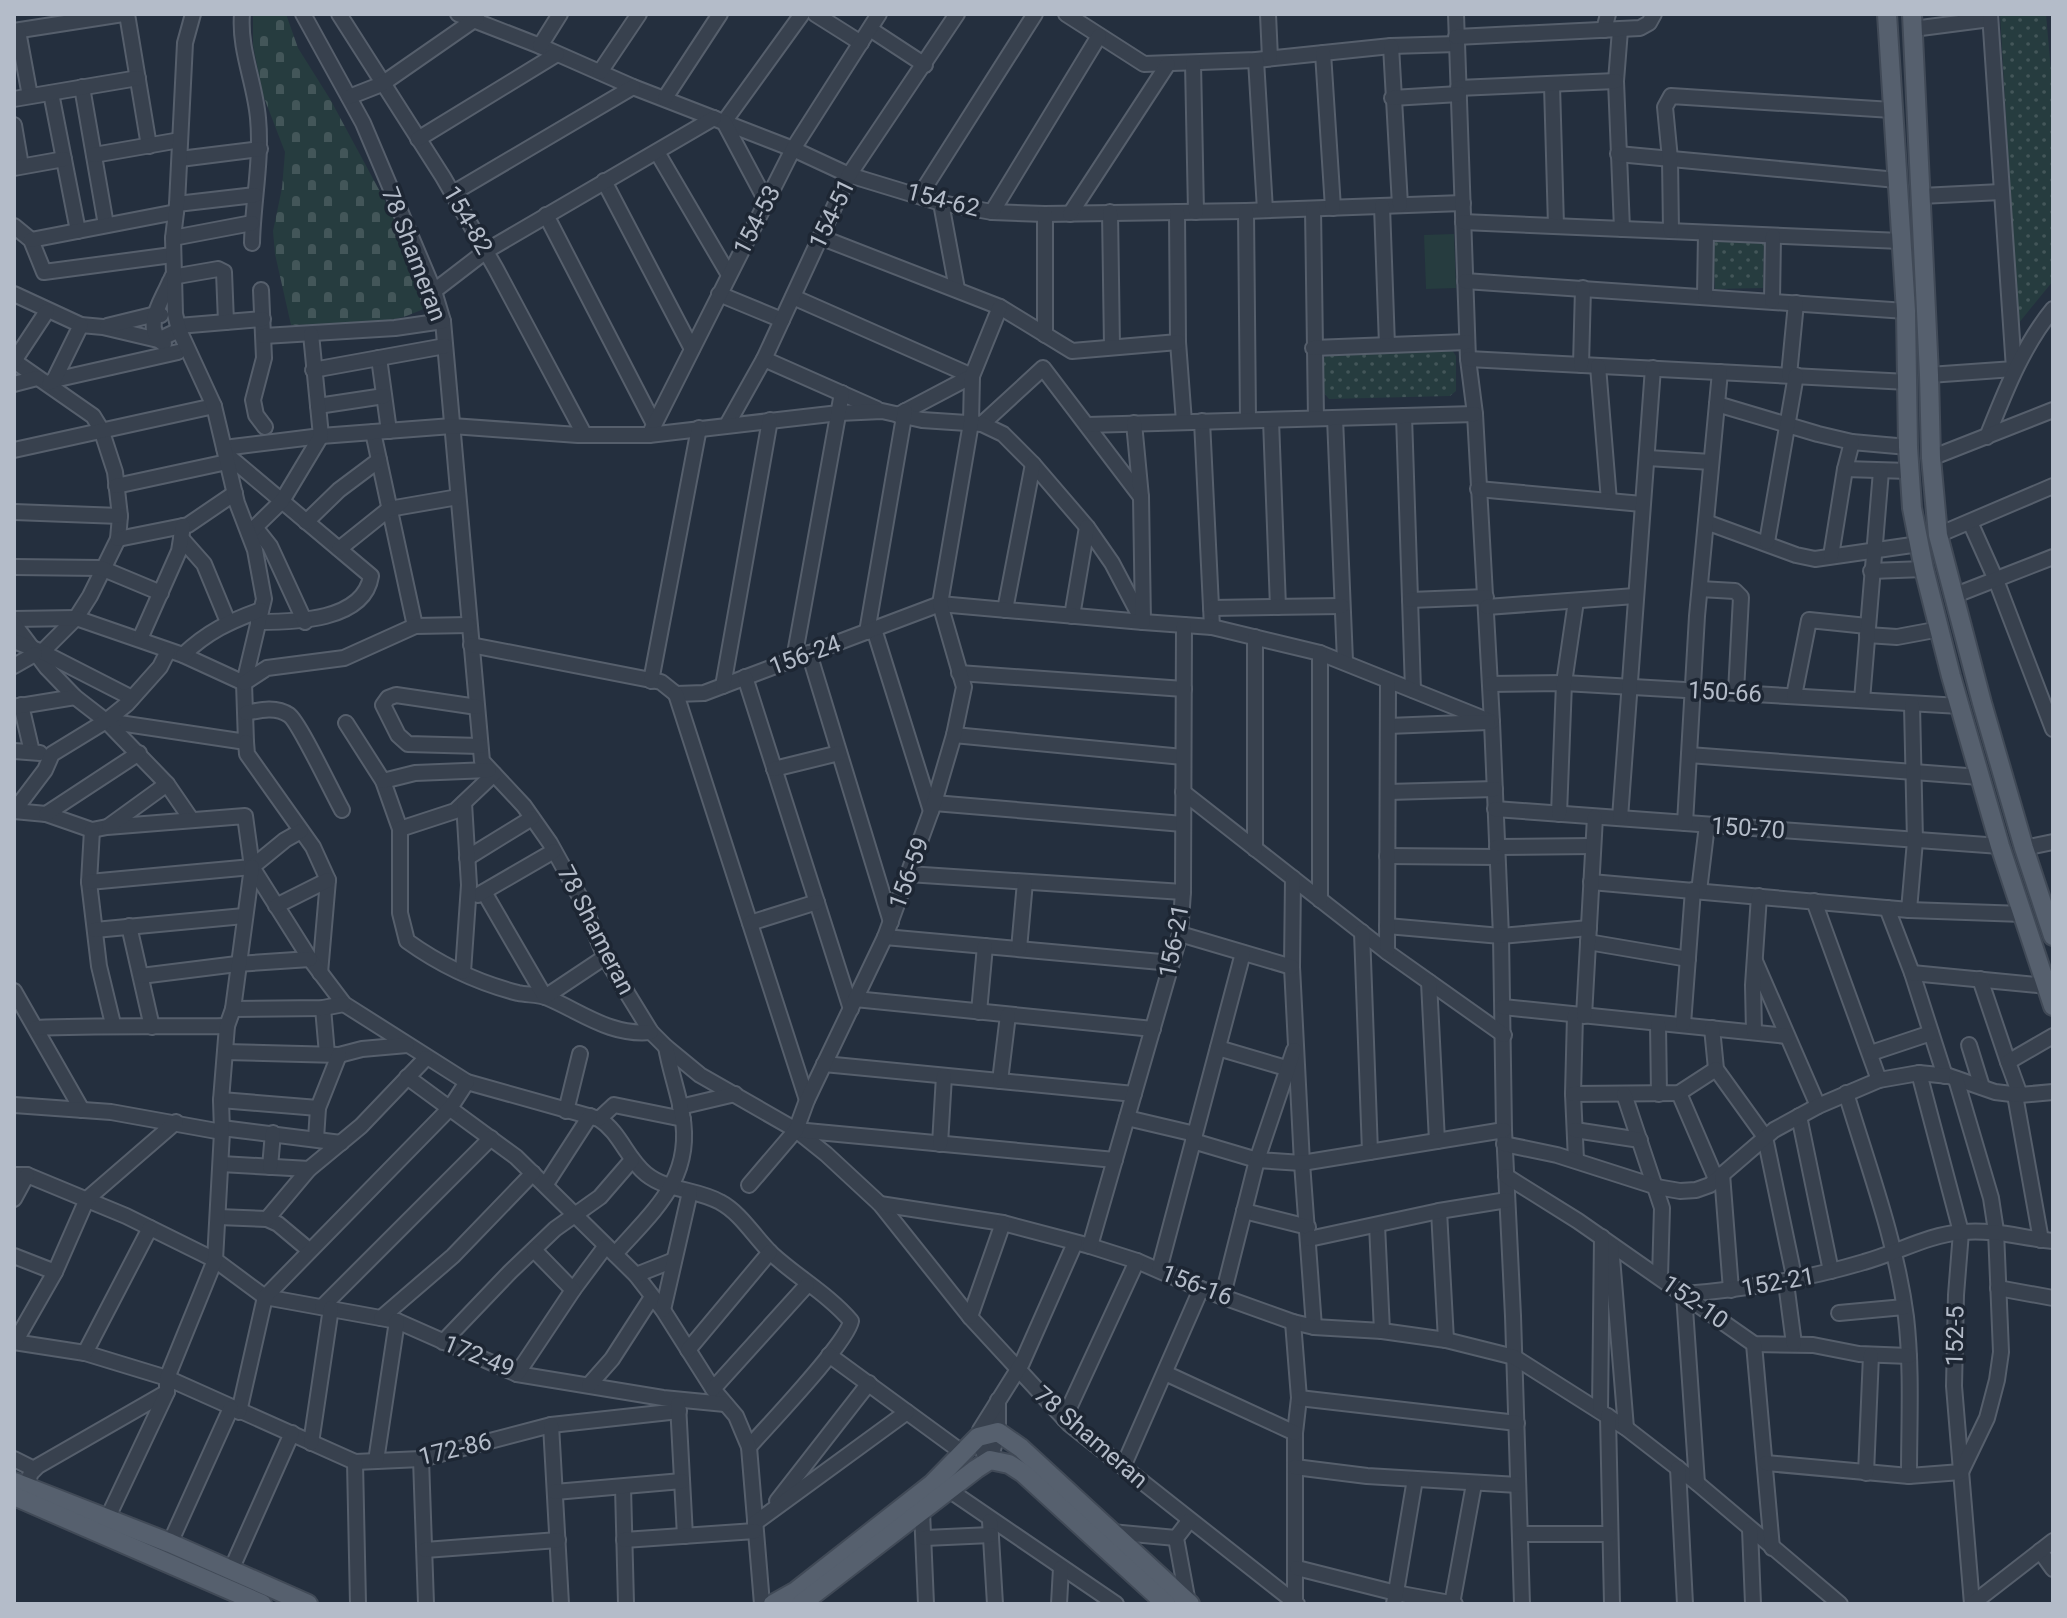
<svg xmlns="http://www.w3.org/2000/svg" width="2067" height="1618" font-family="Roboto,sans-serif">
<defs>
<pattern id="grass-dots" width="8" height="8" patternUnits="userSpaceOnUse" patternTransform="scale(2)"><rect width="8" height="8" fill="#263c3f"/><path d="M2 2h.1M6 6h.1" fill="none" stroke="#435659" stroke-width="1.8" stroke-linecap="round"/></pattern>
<pattern id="cemetery-stones" width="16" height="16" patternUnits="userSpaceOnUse" patternTransform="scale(2)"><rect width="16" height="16" fill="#263c3f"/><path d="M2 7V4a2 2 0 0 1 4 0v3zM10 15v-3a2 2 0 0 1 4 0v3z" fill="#435659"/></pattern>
</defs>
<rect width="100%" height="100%" fill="#242f3e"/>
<g fill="url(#grass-dots)">
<polygon points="2000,14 2046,14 2053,94 2053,281 2018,324"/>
<polygon points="1712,235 1764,237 1763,288 1715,289"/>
<polygon points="1452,350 1456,356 1456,391 1450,396 1329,399 1324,393 1323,359 1329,354"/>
</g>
<path fill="url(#cemetery-stones)" d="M253,14H286L298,48L330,99L384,199L415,261L432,304C390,330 337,324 291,325L275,254L273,231L282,188L285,152L263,95L253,45Z"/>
<polygon fill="#263c3f" points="1454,234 1456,288 1426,289 1424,235"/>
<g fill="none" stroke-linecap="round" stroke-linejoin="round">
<defs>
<g id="minor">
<polyline points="127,14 149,146"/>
<path d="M242,14C239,50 255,83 258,118C262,160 253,201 252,243"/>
<polyline points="303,14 363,123 434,291 443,321 482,761 524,806 550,843 581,899 605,957 651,1032 666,1047 700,1075 796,1130 826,1154 880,1204 970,1317 1069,1424 1297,1604"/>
<polyline points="339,14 443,177 496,269 584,434"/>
<polyline points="458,14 540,46 633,87 793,149 849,175 941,203 992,212 1045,214 1246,211 1463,203"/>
<polyline points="815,14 861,43"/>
<polyline points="1066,14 1144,64 1256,60 1391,46 1457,44"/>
<polyline points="1268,14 1270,58"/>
<polyline points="1456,14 1468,359 1475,414 1492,722 1501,936 1504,1130 1513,1316 1522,1604"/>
<polyline points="870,29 925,65"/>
<polyline points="1913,29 1990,19"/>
<polyline points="1604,30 1608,14"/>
<polyline points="1620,30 1616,81 1622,229"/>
<polyline points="14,31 123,14"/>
<polyline points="18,31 30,96"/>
<polyline points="1456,37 1640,28 1649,23 1654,14"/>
<polyline points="540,46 560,14"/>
<polyline points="1391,46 1400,205"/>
<polyline points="1323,53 1333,208"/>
<polyline points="1256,60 1265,210"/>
<polyline points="1193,63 1196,212"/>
<polyline points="600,72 639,14"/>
<polyline points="1552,85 1556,226"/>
<polyline points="82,87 106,225"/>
<polyline points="1458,88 1616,81"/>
<polyline points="51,93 78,231"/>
<polyline points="349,97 382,84 477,18"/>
<polyline points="665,98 720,14"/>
<polyline points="1392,98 1459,94"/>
<polyline points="14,99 138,78"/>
<polyline points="724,122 802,14"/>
<polyline points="724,122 766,201"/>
<polyline points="14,125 21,166"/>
<polyline points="418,139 557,54"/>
<polyline points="657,152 729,275"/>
<polyline points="1618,154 1897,180"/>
<polyline points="94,155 180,140"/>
<polyline points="180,159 260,149"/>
<polyline points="14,168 64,159"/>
<polyline points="604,181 692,349"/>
<polyline points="453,193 633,87"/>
<polyline points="920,195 1035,14"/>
<polyline points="1921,196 2001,192"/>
<polyline points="941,203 957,289"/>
<polyline points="177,204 255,195"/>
<polyline points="1382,206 1387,345"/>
<polyline points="1313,209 1316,418"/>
<polyline points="1246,211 1248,420"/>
<polyline points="992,212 1099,36"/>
<polyline points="1110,212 1112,347"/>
<polyline points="1177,212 1178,342 1184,422"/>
<polyline points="1070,214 1168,64"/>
<polyline points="546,215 654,424"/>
<polyline points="1463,222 1901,241"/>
<polyline points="14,226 31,240 44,272 172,255"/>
<polyline points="1671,231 1670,159 1665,107 1671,96 1892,110"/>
<polyline points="820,237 1000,307 1072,351 1178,342"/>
<polyline points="173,238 252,223"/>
<polyline points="31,240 176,212"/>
<polyline points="172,277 218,269 224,272 226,322"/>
<polyline points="1465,281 1906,311"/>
<polyline points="261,290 264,358 253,400 256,415 265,427"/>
<polyline points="434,291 486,251 714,118"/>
<polyline points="14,294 81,325 103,327 158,340 179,330"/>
<polyline points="719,294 782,320"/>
<polyline points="1705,296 1706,233"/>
<polyline points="793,297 972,376"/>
<polyline points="1772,301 1773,236"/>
<polyline points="107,326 156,314 161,315"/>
<polyline points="178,326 263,319"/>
<polyline points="1045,335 1045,214"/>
<polyline points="264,336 395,328 443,321"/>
<path d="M164,344C141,328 162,301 170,281"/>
<polyline points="1313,348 1467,342"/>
<polyline points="379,358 389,431"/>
<polyline points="764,359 877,409"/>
<polyline points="1468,359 1908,382"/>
<polyline points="14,361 93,416 101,429 115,472 120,516 118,539 90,596 76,618 42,652"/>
<polyline points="14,361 47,311"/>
<polyline points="1581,365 1583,288"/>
<polyline points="1598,366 1609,501"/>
<polyline points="313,370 445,346"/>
<polyline points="1789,375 1796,303"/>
<polyline points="1929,375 2014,369 1990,14"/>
<polyline points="54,380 178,352"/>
<polyline points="49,383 54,380 81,325"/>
<polyline points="14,384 37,378"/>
<polyline points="1717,404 1818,434 1852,442 1908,447"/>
<polyline points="318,406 384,396"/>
<polyline points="898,415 972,376"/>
<polyline points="1404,416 1413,690"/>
<polyline points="1335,418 1345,661"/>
<polyline points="1271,420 1278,607"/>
<polyline points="1202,421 1212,627"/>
<polyline points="982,424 1043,368 1141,497"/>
<polyline points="727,425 764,359 849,175 957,14"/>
<polyline points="1087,425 1475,414"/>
<polyline points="373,432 415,626"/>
<polyline points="649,435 793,149 879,14"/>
<path d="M1987,437C2005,392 2022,347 2053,309"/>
<polyline points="224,448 321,436 452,426 578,435 649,435 839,413 882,411 922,420 982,424 1003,434 1033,464 1087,527 1112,563 1143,622 1212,627 1320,653 1492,722"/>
<polyline points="14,450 214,406"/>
<path d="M226,454L371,576C364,621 295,622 258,622"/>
<polyline points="1648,458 1711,462"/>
<polyline points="1931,458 2053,410"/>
<polyline points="1845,469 1909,471"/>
<polyline points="116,486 227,462"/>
<polyline points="1478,489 1642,504"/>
<polyline points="14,512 120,516"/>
<polyline points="306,522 339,490 379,460"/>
<polyline points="1706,522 1796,555 1815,559 1919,544"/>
<polyline points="1970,522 1996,580 2053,729"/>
<polyline points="255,527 270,546 305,622"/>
<polyline points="249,533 282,501 321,436 311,334"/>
<polyline points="1938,535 2053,486"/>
<polyline points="181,538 204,564 228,622"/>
<polyline points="118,539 188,525 235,493"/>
<polyline points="1767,542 1796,375"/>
<polyline points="339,549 389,509 458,497"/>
<polyline points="1831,556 1845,469 1852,442"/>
<polyline points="14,567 101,568 161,593"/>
<polyline points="1871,571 1924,569"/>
<polyline points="1700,589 1735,591 1741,597 1736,692"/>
<polyline points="1953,596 2053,557"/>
<polyline points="1410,600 1486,597"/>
<polyline points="1487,607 1635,596"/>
<polyline points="1211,608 1342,606"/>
<polyline points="1005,610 1033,464"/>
<polyline points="1072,616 1087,527"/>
<polyline points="14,619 76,618 183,655 244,683"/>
<polyline points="14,624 47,668 75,697 106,721 246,742 244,683 264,599 255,550 237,503 214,406 179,330 175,314 173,238 177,204 185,43 193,14"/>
<polyline points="874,629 931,811"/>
<polyline points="867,632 905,411"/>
<polyline points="1867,635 1897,637 1940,629"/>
<polyline points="140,639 179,551 183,526"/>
<polyline points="14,641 42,652 132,698"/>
<polyline points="471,645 661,682 676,694 704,693 940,604 1143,622 1141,497 1134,423"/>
<polyline points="809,653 891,922"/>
<path d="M183,655C207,632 230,621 261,610"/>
<polyline points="794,659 842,393"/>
<polyline points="14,666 35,654"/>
<polyline points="959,673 1184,689"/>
<polyline points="745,677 851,1009"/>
<polyline points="651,681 699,428"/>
<polyline points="244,683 267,668 344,658 415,626 469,625"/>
<polyline points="1490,684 1564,683 1960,706"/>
<polyline points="723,686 770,420"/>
<polyline points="676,694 807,1100"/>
<polyline points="1794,696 1809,620 1867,626"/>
<polyline points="1862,700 1881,471"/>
<polyline points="21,705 32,752"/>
<polyline points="14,707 75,697"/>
<polyline points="477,707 396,695 388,698 383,705 398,735 408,744 480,746"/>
<path d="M246,713C260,710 276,706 289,715C299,722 333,794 342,810"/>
<polyline points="106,721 167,784 191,819"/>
<polyline points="346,723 383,781 400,829"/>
<polyline points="1388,726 1488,722"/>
<polyline points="954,735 1183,757"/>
<polyline points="246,742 247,754 313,847 328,880 320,973"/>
<polyline points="14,751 40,753"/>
<polyline points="1689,755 1980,777"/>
<polyline points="774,769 839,753"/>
<path d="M494,774L455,811L400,829V913L407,941C439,964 479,983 518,993C528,995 539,994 548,998C583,1013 611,1036 651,1032"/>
<polyline points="383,781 415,773 489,770"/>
<polyline points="1183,792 1387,952 1504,1035"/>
<polyline points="1388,792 1495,789"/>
<polyline points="934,803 1183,824"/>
<polyline points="1495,809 2000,846"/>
<path d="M14,811L46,814L92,830L107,827L245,816L252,867L310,959L344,1004L467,1082L599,1119C620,1132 627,1159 646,1174C667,1191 697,1189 720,1202C741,1213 755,1238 772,1254C797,1277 829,1295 851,1321C847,1343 769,1424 749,1447"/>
<polyline points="14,811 45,770 52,754 106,721 127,704 160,667 168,651"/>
<polyline points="46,814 139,753"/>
<polyline points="1559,814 1564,683 1576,601"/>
<polyline points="1620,818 1653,368"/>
<polyline points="1685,823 1697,616 1720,372"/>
<polyline points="109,826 167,784"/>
<polyline points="92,830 89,882 99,966 113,1024"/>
<polyline points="1497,847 1593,846"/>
<polyline points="2024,848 2053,842"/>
<polyline points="1255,849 1255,637"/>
<polyline points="1387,856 1497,857"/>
<polyline points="467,858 532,818"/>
<polyline points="908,874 1183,892"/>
<polyline points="1293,878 1292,967 1302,1163 1314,1327"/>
<polyline points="89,882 252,867 285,840 301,831"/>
<polyline points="1591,882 1909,910 2023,914"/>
<polyline points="1699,891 1707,825"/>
<polyline points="484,892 545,997 605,957"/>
<polyline points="478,895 554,851"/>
<polyline points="1320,900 1320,653"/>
<polyline points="1814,901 1879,1080"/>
<polyline points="276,906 328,880"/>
<polyline points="1887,908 1912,973 1945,1076"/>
<polyline points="1909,910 1915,841 1912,705"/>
<polyline points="750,923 817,902"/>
<polyline points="129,926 152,1027"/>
<polyline points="1387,926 1501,936 1589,928"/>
<polyline points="95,930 244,916"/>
<polyline points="1362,932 1370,1152"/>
<polyline points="1180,934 1292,967"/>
<polyline points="885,937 1172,963"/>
<polyline points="1588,942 1688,959"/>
<polyline points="1019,949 1025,882"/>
<polyline points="1387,952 1388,681"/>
<polyline points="1755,961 1818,1106"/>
<polyline points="463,972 469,885 464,803"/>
<polyline points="1912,973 2047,986"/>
<polyline points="141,976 237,964 310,959"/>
<polyline points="1980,979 2008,1062"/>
<polyline points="1429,982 1437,1141"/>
<polyline points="14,991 82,1110"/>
<polyline points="855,999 1153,1029"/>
<polyline points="1503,1007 1787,1036"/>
<polyline points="323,1008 327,1054"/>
<polyline points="233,1009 323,1008 344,1004"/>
<polyline points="979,1012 985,946"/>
<polyline points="1575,1015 1573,1094 1576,1160"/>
<polyline points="1584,1016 1595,817"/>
<polyline points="1658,1024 1659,1094"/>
<polyline points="1683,1024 1693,890"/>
<path d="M36,1028C100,1025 163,1027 227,1026"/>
<polyline points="1712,1028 1716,1069 1765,1137 1795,1281"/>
<polyline points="1754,1032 1753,985 1759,896"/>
<polyline points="1969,1045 1982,1087"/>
<polyline points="1218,1048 1286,1068"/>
<polyline points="225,1052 339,1055 362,1049 407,1045"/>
<polyline points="1871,1053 1931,1033"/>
<polyline points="824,1064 1134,1094"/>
<polyline points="1919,1073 1961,1232 1956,1295 1954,1386 1972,1604"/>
<polyline points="407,1077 516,1157 636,1275 663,1310 713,1389 736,1416 749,1447 762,1604"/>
<polyline points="1000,1081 1008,1015"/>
<polyline points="1679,1093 1716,1179"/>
<path d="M1846,1093C1868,1166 1896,1240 1906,1317C1912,1369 1909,1423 1909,1476"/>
<polyline points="1573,1094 1679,1093 1716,1069"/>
<polyline points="1624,1094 1662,1208 1660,1277"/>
<polyline points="2015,1095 2041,1240"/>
<polyline points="2020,1095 2008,1062 2053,1036"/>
<polyline points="221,1100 318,1108"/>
<polyline points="14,1105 111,1112 222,1132"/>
<polyline points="680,1107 735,1094"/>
<polyline points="566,1111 580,1054"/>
<polyline points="1799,1116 1831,1271"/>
<polyline points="1127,1118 1195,1134"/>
<polyline points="599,1119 614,1105 683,1119"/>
<polyline points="222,1128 341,1143"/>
<polyline points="796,1130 1115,1160"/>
<polyline points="1575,1130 1640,1140"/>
<polyline points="316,1139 318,1108 339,1055"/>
<polyline points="1193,1141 1257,1160 1302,1163 1504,1130"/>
<polyline points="940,1144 944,1076"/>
<polyline points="1504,1144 1557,1155 1657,1187 1680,1191 1696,1190 1710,1185 1774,1130 1818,1106 1879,1080 1919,1073 1949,1076 1995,1092 2020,1095 2053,1092"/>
<polyline points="221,1164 309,1169"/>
<polyline points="270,1167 273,1133"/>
<polyline points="1722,1174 1731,1290"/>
<polyline points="14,1175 27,1175 126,1216 215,1260 265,1297 397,1321 517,1374 663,1398 725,1404"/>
<polyline points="1506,1176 1578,1221 1754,1344 1813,1345 1859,1354 1909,1356"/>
<polyline points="546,1184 590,1116"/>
<polyline points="749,1185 796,1130 807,1100 885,937 934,803 954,735 964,687 940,604 971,423 972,376 1000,307"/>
<polyline points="14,1199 27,1175"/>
<polyline points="880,1204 1003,1223 1090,1246 1137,1261 1201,1289 1293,1322 1314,1327 1382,1331 1446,1340 1514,1357 1626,1428 1697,1483 1840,1604"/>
<polyline points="1244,1211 1308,1227"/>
<polyline points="1439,1211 1446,1340"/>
<polyline points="218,1217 267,1219 278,1224 309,1250"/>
<polyline points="267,1219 309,1169 361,1126 426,1058"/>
<polyline points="1377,1225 1382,1331"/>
<polyline points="1309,1239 1439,1211 1507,1200"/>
<polyline points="1611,1245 1626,1428"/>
<polyline points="1090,1246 1180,934 1183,892 1184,625"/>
<path d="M615,1254C654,1210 694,1178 682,1114C678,1092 670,1070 666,1047"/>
<polyline points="14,1256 55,1272"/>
<polyline points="1159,1270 1243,953"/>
<polyline points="636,1275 674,1260"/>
<polyline points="1786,1283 1794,1344"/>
<polyline points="1998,1288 2053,1298"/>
<polyline points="573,1290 605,1247"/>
<polyline points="1223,1295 1257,1160 1294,1050"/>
<polyline points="322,1307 491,1138"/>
<polyline points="663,1310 690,1192"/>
<polyline points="1839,1313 1904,1307"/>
<polyline points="970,1317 1003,1223"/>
<polyline points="381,1318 453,1256 533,1173"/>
<polyline points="1293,1322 1299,1398 1295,1433 1295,1603"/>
<polyline points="14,1342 85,1353 167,1378 355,1462 421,1459 551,1425 679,1411"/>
<polyline points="15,1342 55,1272 87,1199 176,1122"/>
<polyline points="443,1342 510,1272 555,1229 600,1197 632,1160"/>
<polyline points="1754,1344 1772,1548"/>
<polyline points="688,1350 770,1252"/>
<polyline points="85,1353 150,1228"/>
<polyline points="829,1355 963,1453"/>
<polyline points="1165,1373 1295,1433"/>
<polyline points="517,1374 573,1290 534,1250"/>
<polyline points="589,1385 612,1359 652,1297"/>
<polyline points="713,1389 807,1285"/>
<polyline points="1299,1398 1517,1423"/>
<polyline points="678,1404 685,1536"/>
<polyline points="1600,1411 1602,1237"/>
<polyline points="239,1412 265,1297 450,1108 467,1082"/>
<polyline points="1608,1416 1612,1604"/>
<polyline points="1064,1419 1137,1261"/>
<polyline points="551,1425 561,1604"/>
<polyline points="311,1443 331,1308"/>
<polyline points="14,1459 34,1469"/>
<polyline points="421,1459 426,1604"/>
<polyline points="990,1460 998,1432 998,1400"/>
<polyline points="376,1461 397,1321"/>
<polyline points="988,1461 980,1445 980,1430 1022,1363 1075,1243"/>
<polyline points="355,1462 358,1604"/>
<polyline points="1766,1463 1909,1476 1961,1472 1987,1418 1997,1380 2001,1352 1996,1231 1991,1198 1956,1079"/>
<polyline points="1123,1467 1201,1289"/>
<polyline points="1295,1467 1367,1476 1518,1485"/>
<polyline points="1678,1468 1685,1604"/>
<polyline points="1866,1473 1871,1355"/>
<path d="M1697,1483L1684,1294C1746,1289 1804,1280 1864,1262C1897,1253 1927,1235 1962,1232C1994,1229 2022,1238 2053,1241"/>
<polyline points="26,1485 31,1473 38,1466 167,1392"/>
<polyline points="623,1487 626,1604"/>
<polyline points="949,1490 1116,1604"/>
<polyline points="555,1492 682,1481"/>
<polyline points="777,1501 869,1383"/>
<polyline points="922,1511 926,1604"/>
<polyline points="108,1517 167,1392 167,1378 215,1260 222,1132 221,1100 227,1026 233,1009 252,867"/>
<polyline points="990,1521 995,1604"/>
<polyline points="755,1523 907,1412"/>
<polyline points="1750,1529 1753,1604"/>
<polyline points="1111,1532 1176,1538"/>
<polyline points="1520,1534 1609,1534"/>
<polyline points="925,1538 991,1535"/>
<polyline points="624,1540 755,1531"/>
<polyline points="170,1543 231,1408"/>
<polyline points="425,1550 558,1540"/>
<polyline points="2040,1551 2053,1569"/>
<polyline points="1297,1568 1396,1593 1455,1604"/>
<polyline points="231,1570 292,1433"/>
<polyline points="1188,1603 1176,1538 1189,1521"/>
<polyline points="1059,1604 1061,1568"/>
<polyline points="1394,1604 1415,1479"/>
<polyline points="1452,1604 1474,1484"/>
<polyline points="1972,1604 2053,1541"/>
</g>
<g id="major">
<polyline points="1887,14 1906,311 1908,447 1912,508 1924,569 1951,676 2000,846 2053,1006"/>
<polyline points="1912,14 1929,375 1931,458 1938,535 1982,703 2024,848 2053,936"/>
<polyline points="14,1482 170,1543 308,1604"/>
<polyline points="14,1496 262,1604"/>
<polyline points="773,1604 796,1591 932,1484 978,1437 998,1432 1021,1448 1190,1604"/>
<polyline points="801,1604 976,1469 990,1460 1009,1464 1023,1473 1166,1604"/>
</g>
</defs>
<use href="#minor" stroke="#565f6c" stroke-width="18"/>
<use href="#major" stroke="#414a57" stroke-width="22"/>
<use href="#minor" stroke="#38414e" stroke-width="14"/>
<use href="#major" stroke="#56606e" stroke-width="18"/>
</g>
<g text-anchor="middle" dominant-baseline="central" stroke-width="7" stroke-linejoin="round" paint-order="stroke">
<g font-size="24" fill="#b4bcc9" stroke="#1d2633">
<text transform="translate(943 200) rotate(14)">154-62</text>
<text transform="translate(832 214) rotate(-64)">154-51</text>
<text transform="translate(468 220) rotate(60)">154-82</text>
<text transform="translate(757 220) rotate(-63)">154-53</text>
<text transform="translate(414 254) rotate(69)">78 Shameran</text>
<text transform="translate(805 655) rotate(-20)">156-24</text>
<text transform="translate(1725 692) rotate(3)">150-66</text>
<text transform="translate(1748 828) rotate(4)">150-70</text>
<text transform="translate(909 873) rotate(-70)">156-59</text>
<text transform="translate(596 930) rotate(63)">78 Shameran</text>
<text transform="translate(1174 941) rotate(-79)">156-21</text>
<text transform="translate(1778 1282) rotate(-10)">152-21</text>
<text transform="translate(1197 1285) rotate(21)">156-16</text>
<text transform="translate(1695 1302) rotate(35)">152-10</text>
<text transform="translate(1955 1336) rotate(-89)">152-5</text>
<text transform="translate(479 1356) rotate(22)">172-49</text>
<text transform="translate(1091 1437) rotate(41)">78 Shameran</text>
<text transform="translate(455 1449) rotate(-13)">172-86</text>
</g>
</g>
<rect width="2067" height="1618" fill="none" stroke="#b4bcc9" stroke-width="32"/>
</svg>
